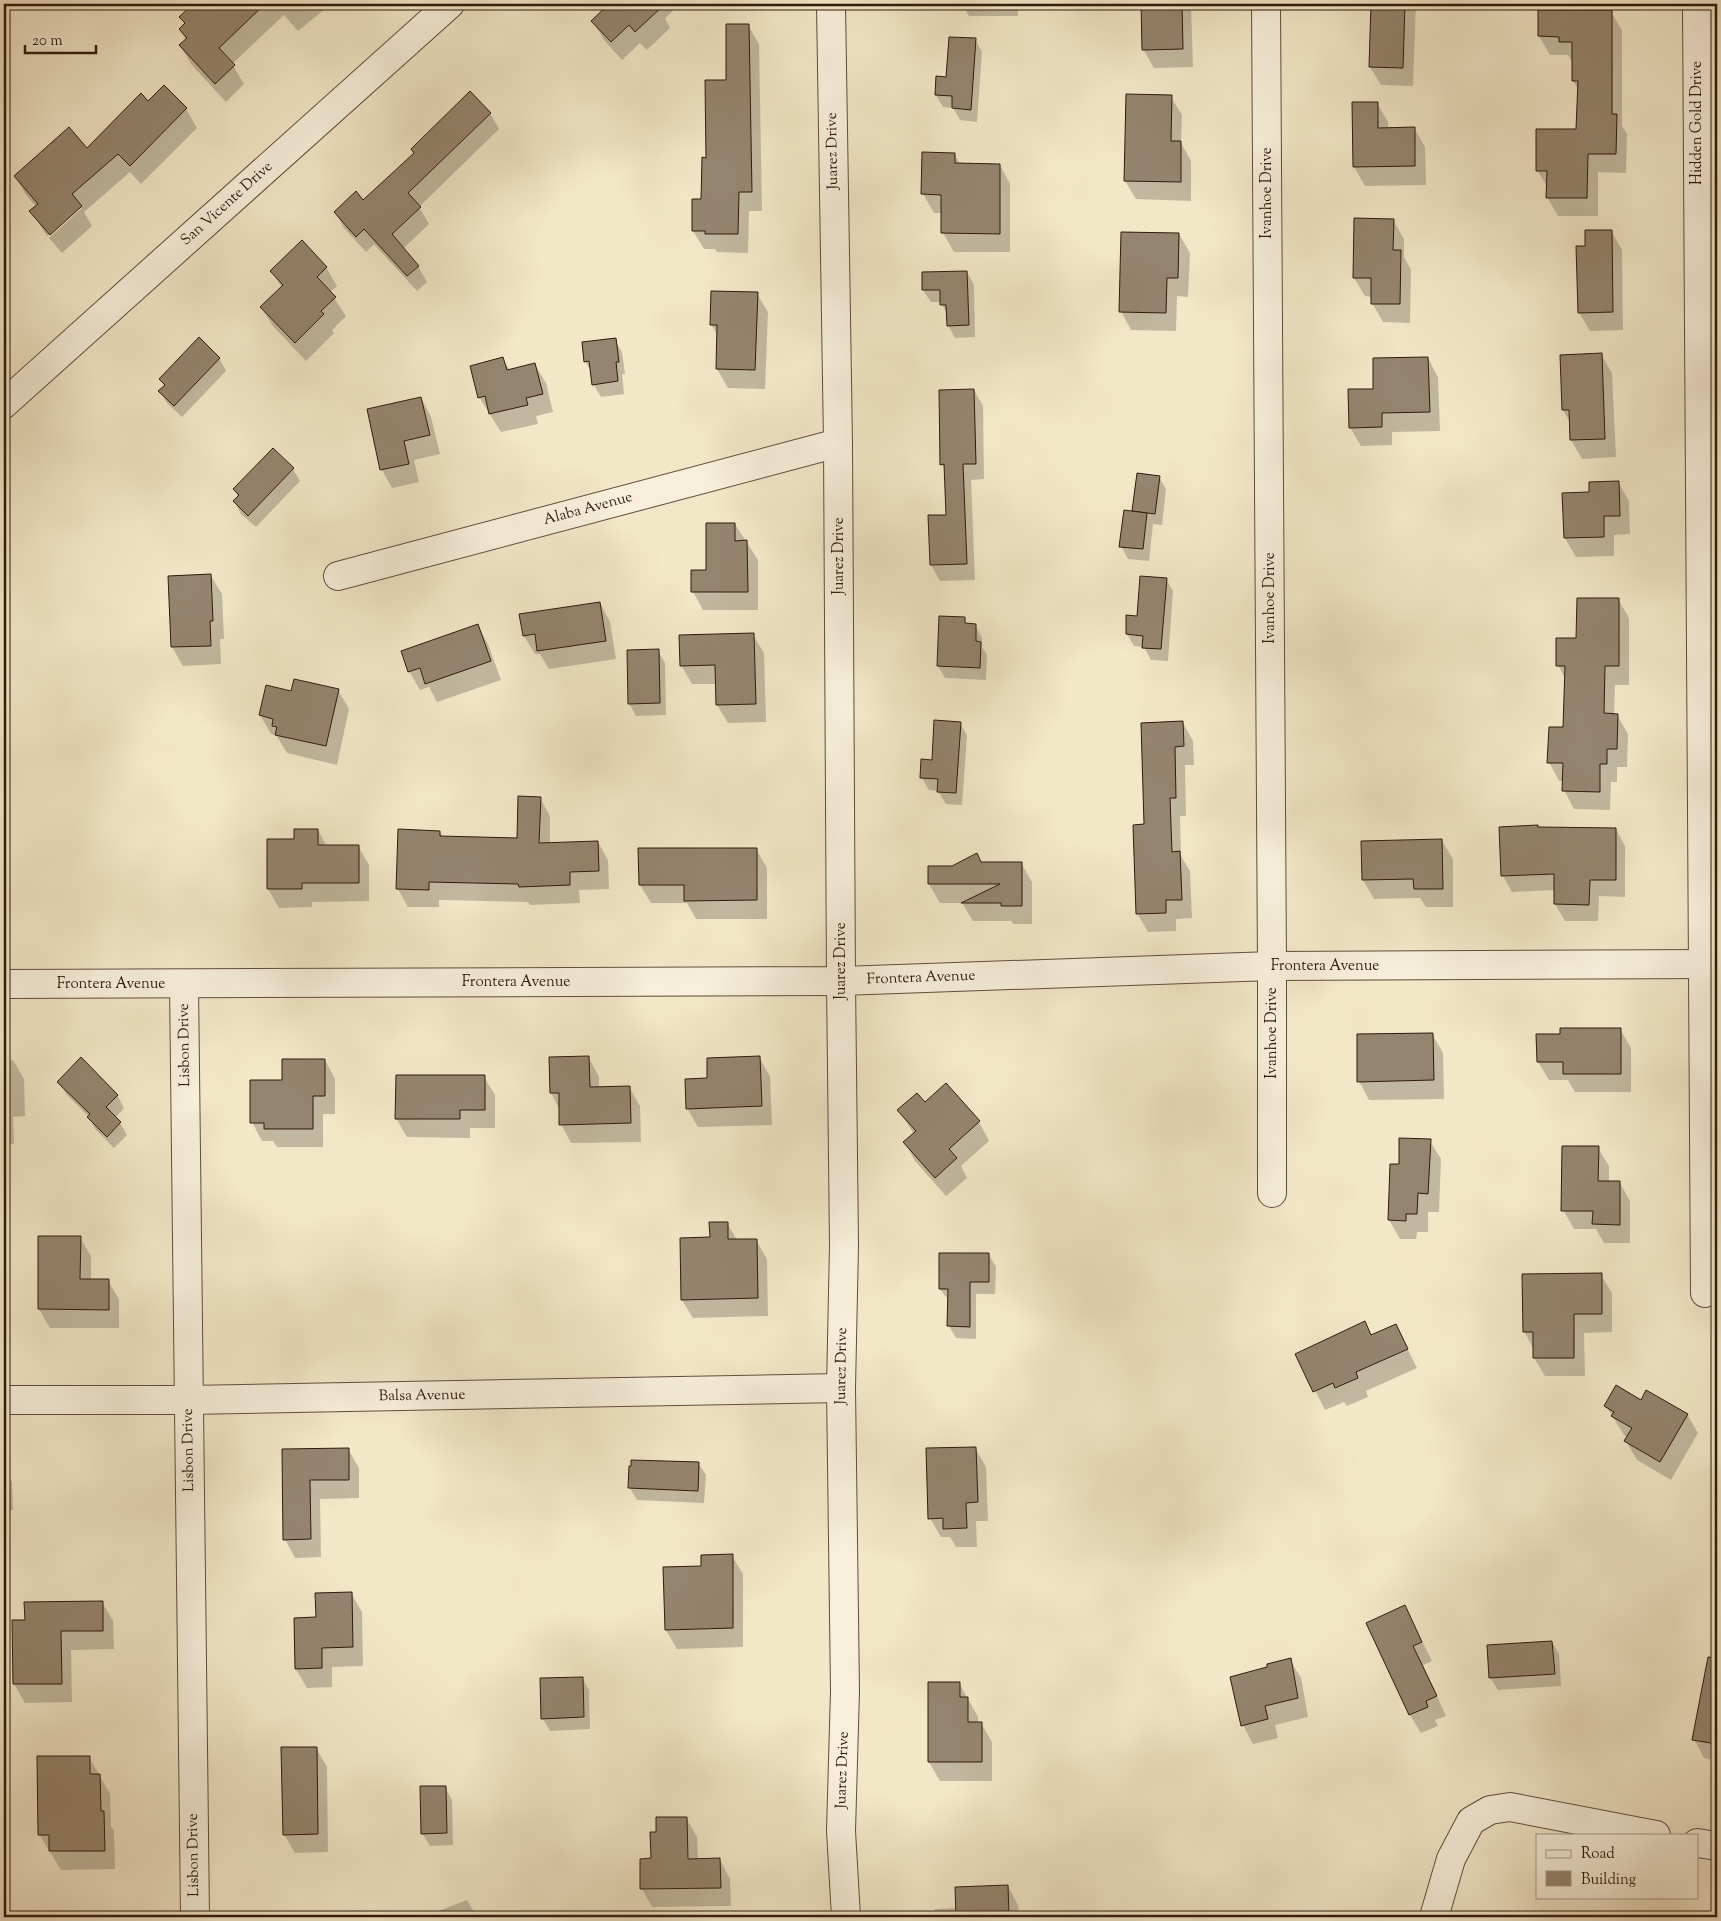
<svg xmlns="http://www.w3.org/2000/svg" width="1721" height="1921" font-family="'Sorts Mill Goudy',serif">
<rect width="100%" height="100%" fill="#f2e7c7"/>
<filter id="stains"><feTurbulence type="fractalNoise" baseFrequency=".004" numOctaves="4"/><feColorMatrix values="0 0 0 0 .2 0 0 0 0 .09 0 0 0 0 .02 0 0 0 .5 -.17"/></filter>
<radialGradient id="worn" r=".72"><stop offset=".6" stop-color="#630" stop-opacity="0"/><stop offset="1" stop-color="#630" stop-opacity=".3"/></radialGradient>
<g fill="#0003">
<polygon points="195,4 233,5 331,4 298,31 284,15 232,64 244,84 226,102 191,64 180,45 186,40 180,30 185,25 181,17"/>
<polygon points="604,4 668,4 673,11 665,18 670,28 647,50 640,43 622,60 604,40 593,21 606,8"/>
<polygon points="962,4 1018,4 1018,16 969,16"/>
<polygon points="1142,4 1191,4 1193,67 1154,68 1143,49"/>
<polygon points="1372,4 1416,4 1413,86 1381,85 1370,67"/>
<polygon points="1611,12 1622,30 1622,126 1627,134 1626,173 1598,172 1598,216 1558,216 1547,197 1548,188 1537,170 1578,130 1579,91 1573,81 1573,60 1571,60 1568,55 1550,55 1539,36"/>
<polygon points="748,25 759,44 762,211 749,211 748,253 717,252 715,249 704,249 693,231 702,200 707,159 728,81"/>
<polygon points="975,39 982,52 977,122 960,120 953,108 943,107 936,95"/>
<polygon points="1171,97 1182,115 1181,143 1191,161 1191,201 1136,199 1125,181"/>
<polygon points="148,102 186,109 197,128 141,184 130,172 84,212 92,226 62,253 49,238 81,209 81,206 47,236 31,211 36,207 26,195 15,176 87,150"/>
<polygon points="1377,103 1388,122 1388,129 1414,128 1425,147 1426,185 1365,186 1354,167"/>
<polygon points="490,113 499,129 419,207 429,224 403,249 418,266 427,282 417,291 374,244 366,252 344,228 335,212 363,202"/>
<polygon points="954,154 961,165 1000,165 1010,184 1010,252 954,252 943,233 943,213 934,213 923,194"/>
<polygon points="1393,220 1404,239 1404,257 1411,270 1410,323 1383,322 1372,303 1372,297 1365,296 1354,278"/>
<polygon points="4,230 9,240 4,263"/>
<polygon points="1611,231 1622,250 1623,330 1590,331 1579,312 1586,247"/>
<polygon points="1179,234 1190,253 1188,297 1177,296 1176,331 1131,330 1121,311"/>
<polygon points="326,267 337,286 330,292 346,316 332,330 334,333 306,361 273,326 262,308 282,288 272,271"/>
<polygon points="967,272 974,285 975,337 955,338 948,325 948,316 941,302 931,302 923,290 923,274"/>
<polygon points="757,294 768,312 765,389 728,388 717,369 718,336 711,324"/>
<polygon points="615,340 622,352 625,374 622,374 624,394 601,397 594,385 592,373 585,361"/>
<polygon points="1601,354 1612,373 1616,457 1582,459 1571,440 1570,422 1563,410"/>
<polygon points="219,358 226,371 182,417 167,403 160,391 165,386 160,379"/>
<polygon points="1428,358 1438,377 1440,431 1392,432 1392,445 1361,446 1350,427 1375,390"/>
<polygon points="503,359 510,371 535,365 546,383 553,412 536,416 538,424 501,432 479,397"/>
<polygon points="974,390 983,406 984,479 971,480 975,580 940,581 931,565 929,516 947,516 946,472 942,464"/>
<polygon points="421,398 431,417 440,454 414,460 419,482 392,488 382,470"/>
<polygon points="293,469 300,481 256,527 241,514 234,501 238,497 234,489"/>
<polygon points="1159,477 1166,489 1162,525 1153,524 1149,561 1128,559 1121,546 1135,512 1134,510"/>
<polygon points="1618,482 1629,501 1630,534 1614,535 1614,556 1576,557 1565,538 1564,494 1591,493"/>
<polygon points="735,524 758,560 758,610 703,610 693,592 707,571"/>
<polygon points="211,576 222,594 224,639 220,639 221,664 183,666 172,647 169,577"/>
<polygon points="1166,579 1173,591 1168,661 1151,660 1144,647 1134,646 1127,634 1128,617 1138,617"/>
<polygon points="1618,599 1629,618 1629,685 1615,685 1614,715 1617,715 1628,734 1627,767 1617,767 1617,782 1611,782 1610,810 1574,809 1564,790 1564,781 1559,781 1549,762 1565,728 1566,680 1558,665 1578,639"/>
<polygon points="600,603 610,622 616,659 549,669 540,654 535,654 524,636"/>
<polygon points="940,618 964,619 967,625 975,625 982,638 982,647 987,655 986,680 945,678 938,666"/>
<polygon points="478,626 488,644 501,680 437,702 429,687 420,690 409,671"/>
<polygon points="753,635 764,653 766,722 728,723 717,705 716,684 692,684 681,665"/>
<polygon points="658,651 665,663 666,715 636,716 629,703"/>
<polygon points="338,690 349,709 337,765 287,753 276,735 271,734 260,715 292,692"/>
<polygon points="960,723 967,735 962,805 946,804 938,791 929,790 922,778 922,761 933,761"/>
<polygon points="1183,723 1193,741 1194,765 1185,765 1186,816 1180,816 1181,856 1190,871 1192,918 1176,919 1176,931 1148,932 1137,913 1145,825"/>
<polygon points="540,798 550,816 550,844 598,842 608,860 609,889 579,890 580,903 530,905 528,902 439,900 439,907 408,907 398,889 440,832 443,837 518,839"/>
<polygon points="1539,829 1616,829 1625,846 1625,897 1599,896 1598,921 1565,921 1555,904 1555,890 1512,892 1503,876"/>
<polygon points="318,830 327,847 358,846 369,865 369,901 312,902 312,907 279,908 268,889 295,840"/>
<polygon points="1442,841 1453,859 1453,907 1426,907 1420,898 1374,899 1363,880"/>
<polygon points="756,849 767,868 767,919 696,919 687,903 651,903 640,885"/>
<polygon points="981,863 1021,863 1032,882 1032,924 1013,924 1012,921 973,921 962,903 940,903 929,884 953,867"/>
<polygon points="1620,1029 1631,1048 1631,1092 1575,1092 1568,1080 1549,1080 1538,1062"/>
<polygon points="1432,1034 1443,1053 1444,1099 1369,1100 1359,1081"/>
<polygon points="759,1057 770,1076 772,1125 698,1127 687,1108 709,1080"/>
<polygon points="589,1058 599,1077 599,1088 629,1087 640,1106 641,1142 571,1143 561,1124 560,1110 551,1093 550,1059"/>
<polygon points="13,1060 24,1079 25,1116 13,1117 14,1144 4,1144 4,1061"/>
<polygon points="325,1060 335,1079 335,1114 323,1114 323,1147 277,1147 273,1141 262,1141 252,1122 283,1081"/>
<polygon points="484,1077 495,1095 495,1128 470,1128 470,1138 407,1137 396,1118"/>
<polygon points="59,1082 117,1095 124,1108 115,1118 120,1123 127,1135 114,1148 95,1129 89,1117 66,1094"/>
<polygon points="925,1104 979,1122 989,1141 961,1166 967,1178 946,1196 915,1161 905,1143 914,1134 899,1111"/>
<polygon points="1430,1141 1441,1159 1439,1212 1428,1212 1428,1232 1417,1232 1416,1239 1400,1239 1389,1220 1400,1166"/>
<polygon points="1598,1148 1609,1166 1609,1182 1620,1183 1630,1201 1630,1243 1604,1243 1596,1229 1574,1229 1563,1210"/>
<polygon points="727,1223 737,1240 756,1240 767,1259 768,1316 693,1318 682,1300 711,1239"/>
<polygon points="40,1237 80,1238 91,1256 91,1280 108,1281 119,1299 119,1328 50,1328 39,1309"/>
<polygon points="989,1255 996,1267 995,1294 976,1294 976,1339 956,1338 949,1326 949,1301 940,1289"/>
<polygon points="1601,1275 1612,1293 1612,1332 1584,1333 1585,1376 1545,1376 1534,1358 1534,1350 1524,1331"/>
<polygon points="1364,1323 1372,1337 1396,1326 1417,1368 1366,1391 1368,1397 1347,1406 1344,1402 1325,1410 1297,1354"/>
<polygon points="1641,1402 1687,1414 1698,1433 1671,1480 1637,1460 1626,1441 1628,1437 1624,1435 1606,1406"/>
<polygon points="975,1448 986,1467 988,1521 976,1521 977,1547 956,1547 950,1537 941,1537 930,1518"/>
<polygon points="348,1449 359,1468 359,1498 320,1499 321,1557 295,1558 285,1539 283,1450"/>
<polygon points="698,1463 706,1475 704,1503 637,1500 630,1488"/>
<polygon points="4,1467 12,1482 13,1510 4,1510"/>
<polygon points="732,1556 743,1574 743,1647 677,1649 666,1630 702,1567"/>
<polygon points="351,1593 362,1612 363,1666 332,1667 332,1687 307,1688 296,1669 295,1619 317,1619"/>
<polygon points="102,1602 113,1621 114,1649 71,1650 72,1702 25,1703 14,1684 13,1622 26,1621"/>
<polygon points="1405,1607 1432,1661 1423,1665 1446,1716 1435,1720 1438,1726 1421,1733 1410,1715 1368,1624"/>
<polygon points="1552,1642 1559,1654 1561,1686 1498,1690 1490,1677"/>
<polygon points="1290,1660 1301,1678 1308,1717 1275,1725 1278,1738 1253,1744 1243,1725"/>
<polygon points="582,1678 589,1690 590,1729 550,1731 543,1719"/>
<polygon points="1705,1681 1717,1683 1717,1761 1704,1758 1694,1739"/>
<polygon points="929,1683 959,1683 978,1717 978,1723 981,1723 992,1742 992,1781 940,1781 929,1762"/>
<polygon points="316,1748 327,1767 328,1852 295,1853 284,1834"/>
<polygon points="89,1757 110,1794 111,1826 114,1831 115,1869 61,1870 39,1834"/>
<polygon points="445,1787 452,1800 453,1845 430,1846 422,1833"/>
<polygon points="686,1818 697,1837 698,1860 720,1860 730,1879 731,1906 652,1907 642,1889 652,1860 657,1833"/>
<polygon points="1008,1886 1018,1905 1019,1917 935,1917 935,1909 957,1908"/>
<polygon points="467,1900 477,1917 429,1917 428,1915"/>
</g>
<g fill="#95846e" stroke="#31190d">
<polygon points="193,4 265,4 219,48 235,65 215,84 179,45 187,38 179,29 185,23 179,17"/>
<polygon points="609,4 665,4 635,32 629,25 611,42 591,21"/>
<polygon points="1141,4 1182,4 1183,49 1142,50"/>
<polygon points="1371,4 1405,4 1403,68 1369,67"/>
<polygon points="1538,10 1612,10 1612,114 1617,114 1616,154 1588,154 1587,198 1546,198 1547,171 1536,171 1536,129 1576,129 1578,81 1572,81 1572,42 1559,42 1559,37 1538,36"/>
<polygon points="726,24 749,24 752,192 739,192 738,234 705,234 705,231 692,231 692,199 701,199 702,157 706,158 705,80 726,80"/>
<polygon points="949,37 976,38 971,110 952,108 952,96 935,95 936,76 946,77"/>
<polygon points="164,85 187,108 130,166 118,154 72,194 82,206 50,235 29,211 38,204 14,176 69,127 87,148 141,93 148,101"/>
<polygon points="470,91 491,113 408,193 421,207 392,234 419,266 407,276 364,229 356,237 334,212 356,191 363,200 414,153 411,149"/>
<polygon points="1126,94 1172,95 1171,141 1181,141 1181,182 1124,181"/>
<polygon points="1352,102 1378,102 1378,128 1415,127 1415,166 1353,167"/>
<polygon points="922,152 955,153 955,163 1000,164 1000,234 941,233 941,195 921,194"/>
<polygon points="1354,218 1394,219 1393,250 1401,250 1400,304 1371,304 1371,278 1353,278"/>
<polygon points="1585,230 1612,230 1613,312 1578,313 1576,246 1585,246"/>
<polygon points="1121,232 1179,233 1178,278 1167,278 1166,313 1119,312"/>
<polygon points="302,240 327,267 317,277 336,297 321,311 324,314 295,343 260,307 283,285 270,271"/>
<polygon points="967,271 969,325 947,326 946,305 940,305 940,290 922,290 922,272"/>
<polygon points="711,291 758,292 755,370 716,369 717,325 710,325"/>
<polygon points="199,337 220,358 174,406 158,391 165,385 159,379"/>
<polygon points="616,338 619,362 616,362 618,381 592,385 589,361 584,362 582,342"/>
<polygon points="1602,353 1605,439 1570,440 1569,410 1562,410 1560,355"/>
<polygon points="503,357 507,370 535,363 543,394 526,398 528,405 489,414 485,396 478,398 470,366"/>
<polygon points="1428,357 1430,412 1382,413 1382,427 1349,428 1348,389 1373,389 1373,358"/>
<polygon points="974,389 976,464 963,464 967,564 930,565 928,515 946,515 944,464 940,465 939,390"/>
<polygon points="421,397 430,435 404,441 409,464 380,470 367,409"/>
<polygon points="273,448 294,468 248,516 233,501 239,495 233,489"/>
<polygon points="1137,473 1160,476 1155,514 1132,511"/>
<polygon points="1619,481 1620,516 1604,516 1604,537 1564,538 1562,493 1589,492 1589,482"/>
<polygon points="1124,510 1147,513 1143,549 1119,547"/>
<polygon points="706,523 735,523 735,541 747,540 748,592 691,592 691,570 706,570"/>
<polygon points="211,574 213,621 210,621 211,646 171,647 168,576"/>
<polygon points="1140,576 1167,578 1161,649 1142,648 1143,636 1126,634 1126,615 1137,616"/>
<polygon points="1577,598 1619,598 1619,666 1605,666 1604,713 1618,714 1617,749 1607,749 1607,764 1600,764 1600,792 1562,791 1563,763 1547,763 1549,727 1563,727 1565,666 1556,666 1556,638 1576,638"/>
<polygon points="600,602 606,641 537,651 535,634 523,636 519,614"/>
<polygon points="939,616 965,617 965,623 976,624 976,641 981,642 980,668 937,666"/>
<polygon points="478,624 491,661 425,684 420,668 408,672 401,651"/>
<polygon points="754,633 756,704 716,705 715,665 680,666 679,635"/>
<polygon points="659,649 660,703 628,704 627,650"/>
<polygon points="294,679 339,689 326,746 275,735 277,727 272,726 273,719 259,715 266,685 291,691"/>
<polygon points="934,720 961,722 956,793 937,792 938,779 920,778 921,759 932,760"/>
<polygon points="1183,721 1184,746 1175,747 1176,798 1170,798 1172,852 1180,851 1182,900 1166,900 1166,913 1136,914 1133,825 1144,824 1141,723"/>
<polygon points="518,796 541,797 539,843 598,841 599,871 570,872 570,885 519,887 518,884 429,882 429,890 396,889 398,829 440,831 440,836 517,838"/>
<polygon points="1538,825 1538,827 1616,828 1616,880 1590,880 1589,905 1554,904 1554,874 1501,876 1499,827"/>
<polygon points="294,829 318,829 318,845 359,845 359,883 302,883 302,889 267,889 267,839 294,839"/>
<polygon points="1442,839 1443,889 1414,889 1413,879 1362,880 1361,841"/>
<polygon points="638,848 757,848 757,900 684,901 684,885 639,885"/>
<polygon points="977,853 981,862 1022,862 1022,906 1001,906 1001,903 961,903 1000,884 928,884 928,866 952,866"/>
<polygon points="1560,1028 1621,1028 1621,1074 1563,1074 1563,1062 1537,1062 1536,1034 1560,1034"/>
<polygon points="1433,1033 1434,1080 1357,1082 1357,1034"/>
<polygon points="589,1056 590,1087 630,1086 631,1123 559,1125 559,1093 550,1093 549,1057"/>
<polygon points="760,1056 762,1106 686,1109 685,1079 707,1078 707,1058"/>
<polygon points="81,1057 118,1095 106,1107 121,1122 107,1137 87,1117 90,1114 57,1082"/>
<polygon points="282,1059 325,1059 325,1096 313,1096 313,1129 264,1129 264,1123 250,1123 250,1080 282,1080"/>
<polygon points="396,1075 485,1075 485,1110 460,1110 460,1119 395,1119"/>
<polygon points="946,1083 980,1121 949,1149 957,1158 935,1178 903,1142 916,1131 897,1110 917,1093 925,1102"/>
<polygon points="1399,1138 1431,1139 1428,1194 1418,1193 1417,1214 1406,1214 1406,1221 1388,1220 1390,1164 1399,1164"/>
<polygon points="1562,1146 1599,1146 1598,1181 1620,1181 1620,1225 1592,1224 1593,1211 1561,1211"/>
<polygon points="709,1222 728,1222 728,1239 757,1239 758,1298 681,1300 680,1238 710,1237"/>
<polygon points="38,1236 81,1236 80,1279 109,1279 109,1310 38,1309"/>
<polygon points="939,1253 989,1253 989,1282 970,1282 970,1327 947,1326 948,1289 939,1289"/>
<polygon points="1602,1273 1602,1314 1574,1314 1574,1358 1533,1358 1533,1332 1523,1332 1522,1274"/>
<polygon points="1365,1321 1371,1335 1396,1324 1408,1349 1356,1372 1358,1378 1335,1388 1333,1383 1313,1392 1295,1354"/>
<polygon points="1616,1385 1641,1400 1646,1390 1688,1414 1660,1462 1624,1441 1632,1428 1611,1416 1614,1412 1604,1406"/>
<polygon points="976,1447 978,1502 966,1503 967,1528 943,1529 943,1518 928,1519 926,1448"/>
<polygon points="349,1448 349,1480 310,1480 311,1539 283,1540 282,1449"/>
<polygon points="631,1460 699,1462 698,1491 628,1488 629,1466 631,1466"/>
<polygon points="733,1554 733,1628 665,1630 663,1567 701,1566 701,1555"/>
<polygon points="352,1592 353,1647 322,1648 322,1668 295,1669 294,1618 316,1617 315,1593"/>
<polygon points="103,1601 103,1631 61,1631 62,1684 13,1684 12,1620 25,1620 24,1602"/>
<polygon points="1405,1605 1422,1642 1413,1646 1437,1696 1426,1701 1428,1707 1409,1715 1366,1623"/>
<polygon points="1552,1641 1555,1674 1489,1678 1487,1645"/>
<polygon points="1708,1657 1717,1658 1717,1744 1692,1740"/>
<polygon points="1291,1658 1298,1698 1265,1706 1268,1719 1241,1726 1230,1677 1267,1667 1267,1664"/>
<polygon points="583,1677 584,1717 541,1719 540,1678"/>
<polygon points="928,1682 960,1682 960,1697 968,1697 968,1722 982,1722 982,1762 928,1762"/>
<polygon points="281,1747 317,1747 318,1834 283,1835"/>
<polygon points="37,1756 90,1756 90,1774 100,1774 101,1811 104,1811 105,1851 49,1851 49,1835 38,1835"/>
<polygon points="420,1786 446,1786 447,1833 421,1834"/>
<polygon points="656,1817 687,1817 688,1859 720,1858 721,1888 640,1889 640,1859 651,1858 650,1832 656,1832"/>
<polygon points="1008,1885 1009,1917 956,1917 955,1887"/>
</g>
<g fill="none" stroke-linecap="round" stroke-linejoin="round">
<defs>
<g id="minor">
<polyline points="831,4 838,443 841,981 844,1245 841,1388 845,1691 841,1831 846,1917"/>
<polyline points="1266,4 1272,966 1272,1193"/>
<polyline points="1697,4 1705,1293"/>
<polyline points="4,404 450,4"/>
<polyline points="338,576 838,443"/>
<polyline points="4,984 841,981 1272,966 1717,964"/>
<polyline points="184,984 195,1917"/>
<polyline points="4,1400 188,1400 841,1388"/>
<polyline points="1697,1843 1717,1846"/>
<polyline points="1434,1917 1451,1859 1471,1821 1490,1810 1510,1807 1656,1835"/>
</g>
</defs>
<use href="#minor" stroke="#614c3c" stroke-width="30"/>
<use href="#minor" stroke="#f7efdb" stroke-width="28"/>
</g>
<g text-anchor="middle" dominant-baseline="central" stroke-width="5" stroke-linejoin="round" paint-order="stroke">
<g font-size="15" fill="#31190d" stroke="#f7efdb">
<text transform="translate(1697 123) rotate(-90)">Hidden Gold Drive</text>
<text transform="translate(833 151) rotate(-91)">Juarez Drive</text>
<text transform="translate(1267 193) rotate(-90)">Ivanhoe Drive</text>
<text transform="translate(227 204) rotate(-42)">San Vicente Drive</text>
<text transform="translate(588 509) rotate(-15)">Alaba Avenue</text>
<text transform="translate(839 556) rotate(-90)">Juarez Drive</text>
<text transform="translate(1270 598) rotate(-90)">Ivanhoe Drive</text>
<text transform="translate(841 961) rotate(-90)">Juarez Drive</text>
<text x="1325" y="966">Frontera Avenue</text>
<text transform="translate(921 978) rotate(-2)">Frontera Avenue</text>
<text x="516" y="982">Frontera Avenue</text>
<text x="111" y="984">Frontera Avenue</text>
<text transform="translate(1272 1033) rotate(-90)">Ivanhoe Drive</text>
<text transform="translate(185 1045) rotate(-91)">Lisbon Drive</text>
<text transform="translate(842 1366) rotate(-89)">Juarez Drive</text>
<text transform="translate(422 1396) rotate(-1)">Balsa Avenue</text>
<text transform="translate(189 1450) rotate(-91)">Lisbon Drive</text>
<text transform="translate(843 1770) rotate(-88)">Juarez Drive</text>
<text transform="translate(194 1855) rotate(-91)">Lisbon Drive</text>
</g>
</g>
<rect width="1721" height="1921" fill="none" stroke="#f2e7c7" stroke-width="20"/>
<rect x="5" y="5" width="1711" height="1911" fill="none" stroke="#31190d" stroke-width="2.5"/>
<rect x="10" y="10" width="1701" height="1901" fill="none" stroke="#31190d"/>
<rect x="1536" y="1834" width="162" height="65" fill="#f7efdb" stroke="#a89989"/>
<rect x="1546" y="1850" width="25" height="8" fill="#f7efdb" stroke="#a89989"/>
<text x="1581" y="1858" font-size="15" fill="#31190d">Road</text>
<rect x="1546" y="1871" width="25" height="15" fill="#95846e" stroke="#a89989"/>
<text x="1581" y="1884" font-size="15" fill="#31190d">Building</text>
<path d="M25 45v8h71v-8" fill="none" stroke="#31190d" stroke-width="2.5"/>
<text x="32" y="45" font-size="15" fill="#31190d" stroke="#f7efdb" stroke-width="4" paint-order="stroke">20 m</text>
<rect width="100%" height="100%" filter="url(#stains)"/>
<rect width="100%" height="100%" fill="url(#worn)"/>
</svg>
